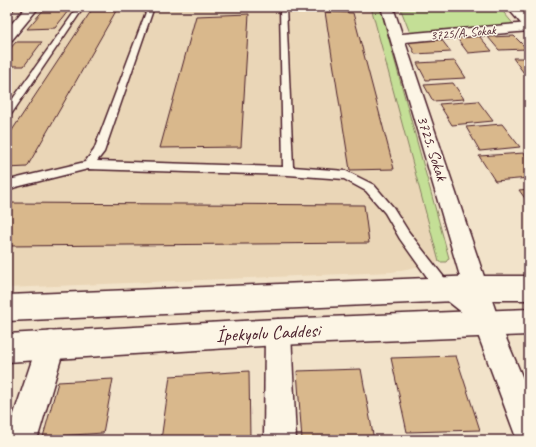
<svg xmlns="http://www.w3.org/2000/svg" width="536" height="447" font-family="Caveat,sans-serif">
<rect width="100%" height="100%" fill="#f2e3ca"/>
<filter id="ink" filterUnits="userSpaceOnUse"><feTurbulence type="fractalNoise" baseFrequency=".025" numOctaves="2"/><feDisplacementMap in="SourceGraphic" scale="8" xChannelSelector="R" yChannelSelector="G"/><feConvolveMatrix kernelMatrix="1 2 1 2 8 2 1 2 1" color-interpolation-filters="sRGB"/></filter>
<g filter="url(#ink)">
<polygon fill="#ead6b7" points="44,7 371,7 439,262 392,272 7,288 7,50"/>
<g fill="#c4df96" stroke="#877f60">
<polygon points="371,7 380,7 449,258 446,262 439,262"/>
<polygon points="499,7 515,26 410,33 401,10"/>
</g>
<g fill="#d9b88c" stroke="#4a1f2b">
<polygon points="7,7 16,7 10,15 7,15"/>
<polygon points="46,7 71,7 55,28 27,29"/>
<polygon points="91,11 116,11 27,167 7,168 7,138"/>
<polygon points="325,12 353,13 394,169 350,170"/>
<polygon points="249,14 241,147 160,148 196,16"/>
<polygon points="479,36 492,51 468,53 456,37"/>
<polygon points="514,36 527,49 499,50 488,37"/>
<polygon points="441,39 451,52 415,54 409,42"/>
<polygon points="16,42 42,42 24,66 7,66 7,52"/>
<polygon points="513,58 529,58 529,76 526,76"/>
<polygon points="455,61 466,78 426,80 417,63"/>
<polygon points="453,83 464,99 433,101 424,85"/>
<polygon points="478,101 493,121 452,125 439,104"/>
<polygon points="502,124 520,147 480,151 466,127"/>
<polygon points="524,153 529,161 529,178 495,181 479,156"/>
<polygon points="529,189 529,204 519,190"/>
<polygon points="9,203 364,205 369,243 7,246 7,206"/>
<polygon points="456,356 480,430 407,432 391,358"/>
<polygon points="361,369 374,440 302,440 297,371"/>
<polygon points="249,371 250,439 161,440 170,376"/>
<polygon points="113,379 103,433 43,437 58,382"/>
</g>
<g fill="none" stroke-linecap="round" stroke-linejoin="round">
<defs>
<g id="service">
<polygon points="78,7 84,7 10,116 7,117 7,107"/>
<polygon points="148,7 154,7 104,152 97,161 283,167 280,7 286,7 293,167 346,171 374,185 393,207 408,231 450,285 488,315 490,320 488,325 483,327 478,325 440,295 400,239 385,213 366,191 344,179 288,175 88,169 16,187 7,191 7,181 9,180 85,162 94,150"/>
</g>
<g id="minor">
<polygon points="26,7 39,7 12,40 7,41 7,29"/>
<polygon points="381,7 393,7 402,34 529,23 529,31 405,42 500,324 529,393 529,440 517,440 474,324"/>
<polygon points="278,319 287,323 291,332 296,440 264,440 265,332 269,323"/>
<polygon points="51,331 61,335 65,345 37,440 7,440 7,435 37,345 41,335"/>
</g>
<g id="tertiary">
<polygon points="477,276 529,276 529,300 477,300 7,321 7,295"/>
<polygon points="529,309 529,335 278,345 7,362 7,334 278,319"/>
</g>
<polygon id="secondary" points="507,7 520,7 529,16 529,28 524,27"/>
</defs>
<use href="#service" stroke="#4a1f2b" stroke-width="3"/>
<use href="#minor" stroke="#4a1f2b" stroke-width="3"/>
<use href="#tertiary" stroke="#4a1f2b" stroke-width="3"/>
<use href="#secondary" stroke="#4a1f2b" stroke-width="3"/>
<use href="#service" fill="#fcf5e5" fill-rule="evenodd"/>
<use href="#minor" fill="#fcf5e5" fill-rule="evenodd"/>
<use href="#tertiary" fill="#fcf5e5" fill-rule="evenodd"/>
<use href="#secondary" fill="#fcf5e5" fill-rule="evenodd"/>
</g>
</g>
<g text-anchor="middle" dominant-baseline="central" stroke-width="3" stroke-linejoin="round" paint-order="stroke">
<g font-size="13" fill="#4a1f2b" stroke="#fcf5e5">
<text transform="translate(463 33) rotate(-5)">3725/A. Sokak</text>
</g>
<g font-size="16" fill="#4a1f2b" stroke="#fcf5e5">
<text transform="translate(432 148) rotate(72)">3725. Sokak</text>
</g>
<g font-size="19" fill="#4a1f2b" stroke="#fcf5e5">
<text transform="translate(268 333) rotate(-3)">İpekyolu Caddesi</text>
</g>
</g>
<rect width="536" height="447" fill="none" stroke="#fcf5e5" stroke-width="24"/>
<rect x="12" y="12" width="512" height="423" fill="none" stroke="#4a1f2b" stroke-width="1.5" filter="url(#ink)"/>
</svg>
